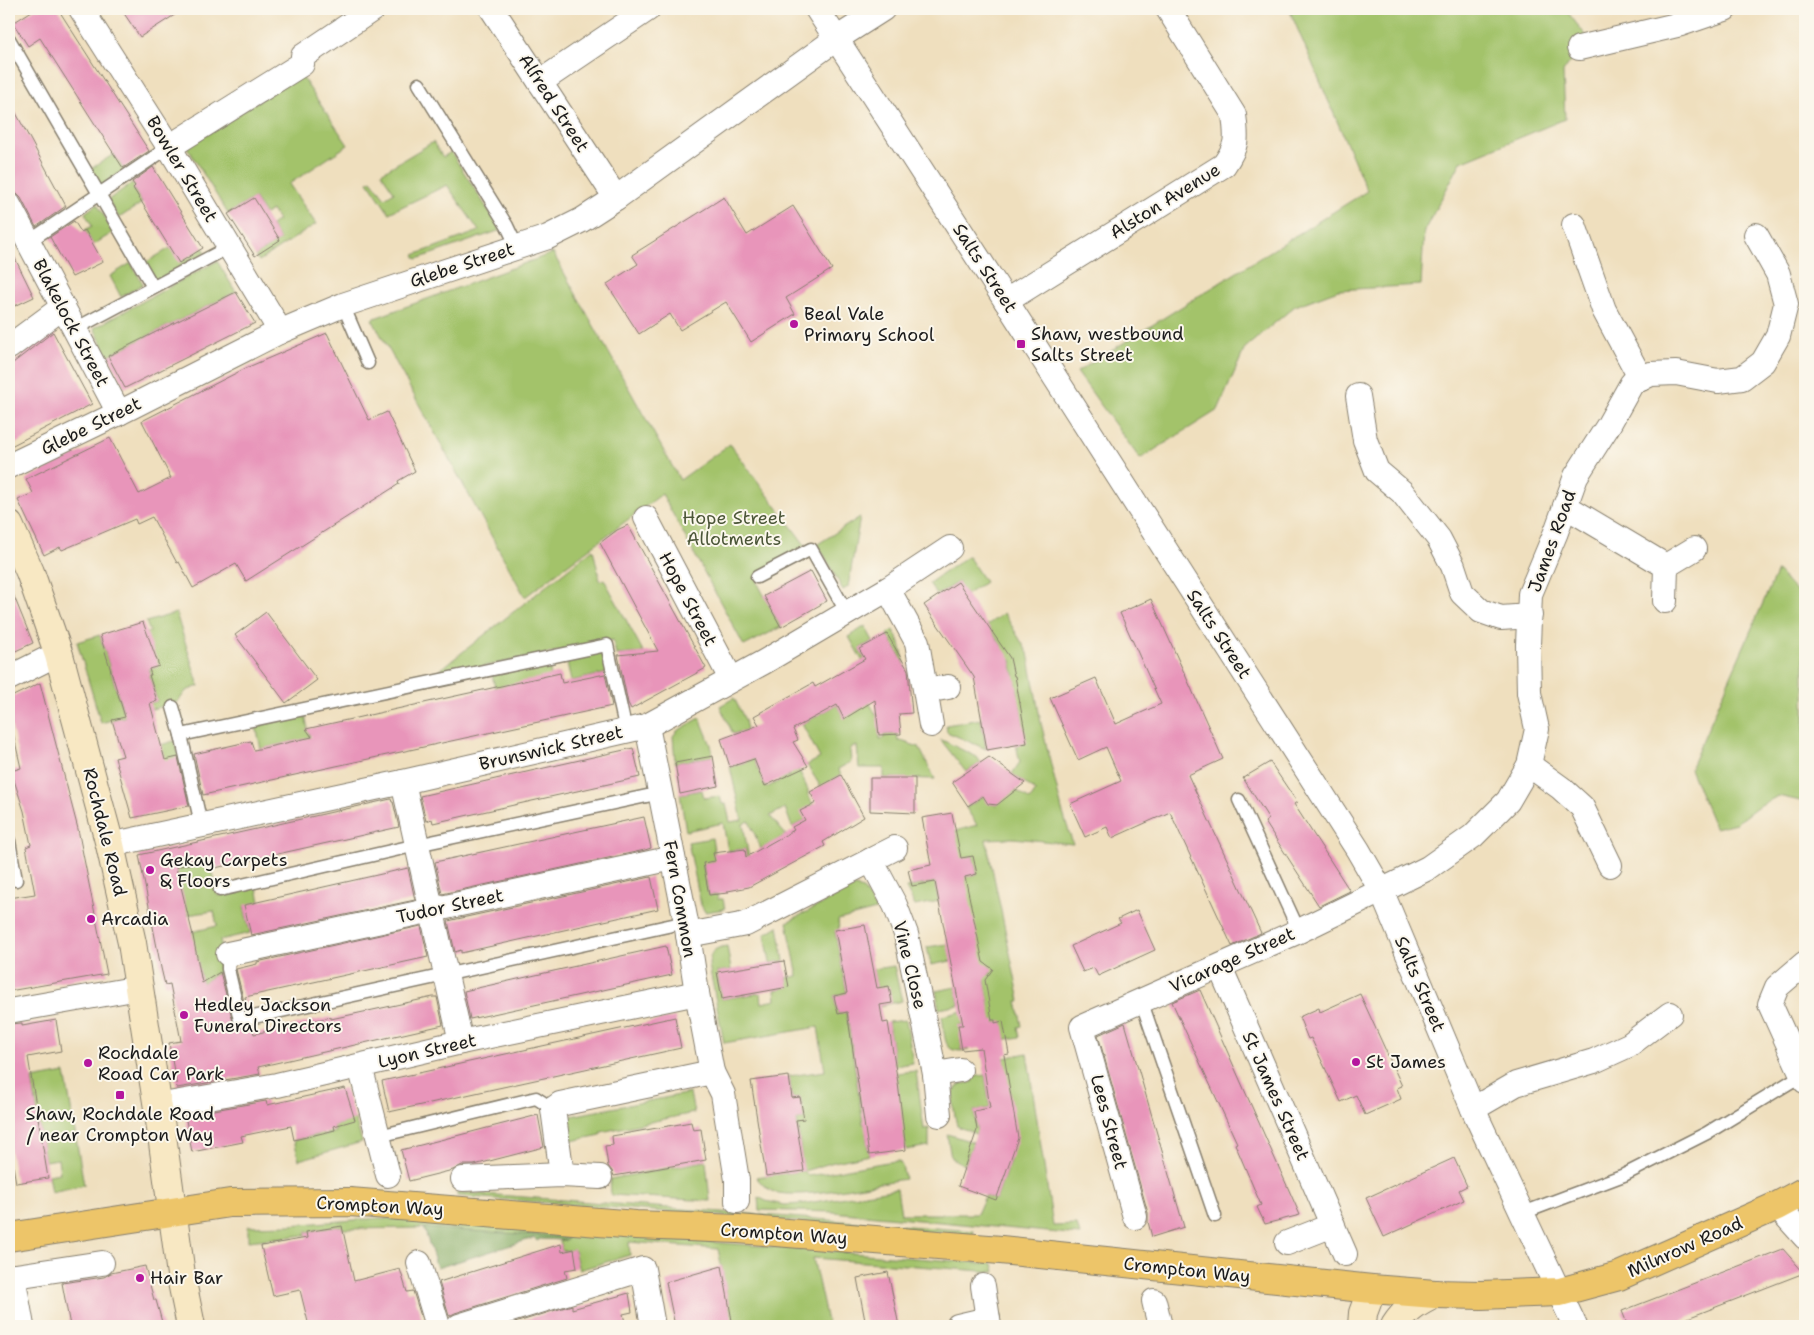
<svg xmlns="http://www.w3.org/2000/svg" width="1814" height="1335" font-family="'Shantell Sans',sans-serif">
<rect width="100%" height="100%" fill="#fbf7ec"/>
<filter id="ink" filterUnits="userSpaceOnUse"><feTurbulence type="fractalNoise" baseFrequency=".02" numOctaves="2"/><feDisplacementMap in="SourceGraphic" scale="10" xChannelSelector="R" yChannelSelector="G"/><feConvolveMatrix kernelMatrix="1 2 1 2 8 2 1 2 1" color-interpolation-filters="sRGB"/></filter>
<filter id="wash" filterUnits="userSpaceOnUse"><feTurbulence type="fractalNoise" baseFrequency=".0096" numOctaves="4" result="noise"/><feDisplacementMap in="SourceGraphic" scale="20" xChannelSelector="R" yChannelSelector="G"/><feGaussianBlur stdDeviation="1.12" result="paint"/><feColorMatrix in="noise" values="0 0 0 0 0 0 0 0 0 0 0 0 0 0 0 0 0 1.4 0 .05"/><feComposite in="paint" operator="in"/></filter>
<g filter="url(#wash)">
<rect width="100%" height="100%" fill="#efdfbe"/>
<g fill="#a3c36b" stroke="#607044">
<polygon points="1289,9 1565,9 1587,37 1563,72 1565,119 1461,162 1424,231 1421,285 1338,290 1295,306 1245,348 1218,410 1140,459 1077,372 1367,191"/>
<polygon points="300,74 348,145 289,184 316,224 259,261 255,256 280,240 271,225 278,220 272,210 265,214 254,198 228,214 187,147"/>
<polygon points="433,142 443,157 451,152 501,230 417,259 414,255 479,231 447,185 389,213 368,182 371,180 385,198 394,192 381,173"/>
<polygon points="114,154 124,170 99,187 89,170"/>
<polygon points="153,168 157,173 133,188 142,203 119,218 108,200"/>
<polygon points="97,204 114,232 93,245 85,230 92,226 85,213"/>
<polygon points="170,248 203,248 206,252 156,281 145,263"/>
<polygon points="553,253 680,480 730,444 805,545 757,582 781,627 744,646 662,494 525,597 372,319"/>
<polygon points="217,261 236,292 108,356 94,328"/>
<polygon points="131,263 143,284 121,297 110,276"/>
<polygon points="860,517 848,587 843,590 818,544"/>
<polygon points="593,549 600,581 604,579 644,653 616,655 613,640 431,677"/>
<polygon points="968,556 985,582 966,595 958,582 937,595 929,583"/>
<polygon points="1777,571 1805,601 1804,676 1805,802 1778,796 1757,807 1736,823 1715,828 1690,769"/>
<polygon points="176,613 199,686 186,691 178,702 101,723 77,642 100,635 123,711 157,701 149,675 151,674 149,669 158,666 138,636 150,632 146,622"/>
<path d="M1004,613L1028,653L1041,723L1062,810L1073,844L1013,838L986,839L1020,1001H1017L1022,1026L1018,1027L1020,1037L1001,1040L1003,1022L995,1023L994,1020L959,1025L962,1050H970C941,1055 946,1039 942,1016L989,1005L984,976L989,975L991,972L990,967L982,965L964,877L977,874L973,856L960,859L955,831L977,825L966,808L985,795L991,804L996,805L1001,801L1010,786L1030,800L1036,791L1012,774L1020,762L1016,745L1021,744L1026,740L1020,706L1008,707L1018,694L1011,660L999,661L1002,646L987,625Z"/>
<polygon points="865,626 873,641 859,649 879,685 887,665 901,657 887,634 893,630 900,643 909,683 877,687 849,637"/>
<polygon points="602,651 607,673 571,681 566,658"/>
<polygon points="548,662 553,685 497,697 492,674"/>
<polygon points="865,695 878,718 880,739 884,738 884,735 897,734 898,740 919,747 935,779 884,778 884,768 859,768 857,746 850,748 851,762 838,769 841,775 829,782 824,802 819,784 807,765 820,758 802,724 837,705 844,718 863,707"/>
<polygon points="734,698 745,720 747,730 733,734 720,706"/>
<polygon points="305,715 310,738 261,749 256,726"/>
<polygon points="700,718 711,745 713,756 675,763 673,736 677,731"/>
<polygon points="981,719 986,749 947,732 946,725"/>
<polygon points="940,739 977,757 981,763 966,772"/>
<polygon points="174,741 184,774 168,779 147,749"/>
<polygon points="754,759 766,788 789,776 788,773 799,770 808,790 808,795 813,805 805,820 792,827 785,808 770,816 786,835 761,849 749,821 743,824 753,881 750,882 745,849 728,851 723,823 686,831 680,794 702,790 704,798 720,796 722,804 726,804 730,822 742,820 730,767"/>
<polygon points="712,838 716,861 703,864 709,895 717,894 718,899 723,899 725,909 705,912 701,905 688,842"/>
<polygon points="208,840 215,868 212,869 218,896 257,887 260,902 244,906 250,933 220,940 225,965 218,973 202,983 191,932 217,926 214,911 187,915 176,867"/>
<polygon points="935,882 939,901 915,906 906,888"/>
<path d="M855,887L863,889L876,910L838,920L839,930L835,931L847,993L834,996L838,1014L846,1012L848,1022L863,1124L901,1118L896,1073L916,1071L924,1129L929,1128V1146L906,1150L902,1126L866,1133L869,1155L834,1162L804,1171L809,1176L887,1162L899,1161L902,1166L905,1179C875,1183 800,1200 774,1192C767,1189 761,1183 756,1177L803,1171L797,1120L804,1119L800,1097L792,1098L789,1076L825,1071L818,1027L724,1043L709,965C710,951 714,948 727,946L731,970L717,972L722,999L761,993L762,1003L776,1000L775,990L788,987L787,978L798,976L787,922Z"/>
<polygon points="778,926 784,961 770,963 765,934"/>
<polygon points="948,944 951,961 931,965 927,947"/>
<polygon points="894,966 902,1001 880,1006 873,969"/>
<polygon points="956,987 959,1005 939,1009 936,991"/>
<polygon points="906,1020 913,1063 895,1066 888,1022"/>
<polygon points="1027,1053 1053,1226 1077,1225 1080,1235 833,1212 759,1210 758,1197 766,1201 784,1205 801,1204 897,1189 901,1214 977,1214 985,1196 996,1200 1012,1155 1004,1058"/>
<polygon points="65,1073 84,1185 51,1192 48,1175 60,1173 58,1159 45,1161 32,1079"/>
<path d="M985,1075L990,1108L974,1111L978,1135L957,1126C955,1115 948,1091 961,1084C964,1083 969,1083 973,1082L972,1077Z"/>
<polygon points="690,1093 694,1113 601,1132 601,1135 571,1141 569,1121 571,1116"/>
<polygon points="355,1119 362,1142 299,1160 294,1140 317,1135 321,1129 323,1135 335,1132 334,1126"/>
<polygon points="947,1134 973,1142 965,1165 951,1158"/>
<polygon points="706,1161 710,1201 611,1195 610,1179"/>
<polygon points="457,1192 974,1231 973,1235 457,1196"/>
<polygon points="380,1218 504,1226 993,1264 995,1272 813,1258 828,1326 733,1326 718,1249 629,1242 630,1255 579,1270 574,1250 562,1251 560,1240 566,1240 424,1228 342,1229 342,1226 306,1232 306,1235 248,1241 248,1226 289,1225"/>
</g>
<polygon fill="#82a95f" stroke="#4f623e" points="424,1228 568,1237 566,1240 540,1239 537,1241 534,1238 437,1268"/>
<g id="blocks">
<g fill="#e895ba">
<polygon points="35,9 58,9 149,151 123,168 40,38 28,46 13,23"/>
<polygon points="121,9 184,9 140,37"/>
<polygon points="9,100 66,206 36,227 21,198 16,193 9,191"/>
<polygon points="153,167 203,248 179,263 133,188 135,186 132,182"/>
<polygon points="724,197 747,235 793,206 832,269 786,298 795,314 751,342 726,302 680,330 670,314 639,334 607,284 638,264 632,255"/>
<polygon points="254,198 280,240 255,256 228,214"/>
<polygon points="74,221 81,232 85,230 103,262 72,277 50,237"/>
<polygon points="9,246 34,297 15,306 9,293"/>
<polygon points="236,292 255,323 125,388 108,356"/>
<polygon points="53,332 92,404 9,447 9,366"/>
<polygon points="327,333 369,420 387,412 415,471 398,481 399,484 246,581 236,564 193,588 179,562 177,563 152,517 137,524 135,519 62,550 60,547 44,555 18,500 33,493 26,479 110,438 139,494 171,478 142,421 246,368"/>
<polygon points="628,525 706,668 631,709 628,703 618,655 658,651 600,543 617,530"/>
<polygon points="811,571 827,601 781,627 764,596"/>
<polygon points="958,582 1010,658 1014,676 1015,676 1027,743 987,750 974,677 924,605"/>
<polygon points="9,584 33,643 9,654"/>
<polygon points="1151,599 1223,759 1188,775 1261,933 1232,946 1170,812 1112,838 1107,827 1085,837 1070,804 1121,781 1106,747 1078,760 1050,698 1096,678 1116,724 1161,704 1120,613"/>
<polygon points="266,612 317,680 286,703 235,635"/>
<polygon points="143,622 159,666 149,669 151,675 149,675 157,701 150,703 165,760 178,757 189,806 132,818 115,758 123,756 112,720 125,717 100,635"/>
<polygon points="887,634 908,670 912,713 899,714 901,734 879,735 875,700 844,719 837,705 793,729 798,740 793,742 808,766 765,786 754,759 730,767 721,739 759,725 754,716 813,683 815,687 865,659 859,649"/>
<polygon points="560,673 562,683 605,674 612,706 203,795 194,754 251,741 254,750 277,745 312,737 306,729"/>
<polygon points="40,683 78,829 107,974 9,991 9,898 35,894 26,847 31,845 24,811 11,771 21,768 9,715 9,698"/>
<polygon points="633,748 640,777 433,823 432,819 426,821 420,796"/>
<polygon points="713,756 718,786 680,794 675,763"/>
<polygon points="989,757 1025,783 997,805 988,804 983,796 968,806 952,782"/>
<polygon points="1270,762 1297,802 1294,804 1350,891 1319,906 1265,822 1269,819 1243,778"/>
<polygon points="841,775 864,817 823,842 825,846 749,887 728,891 728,893 709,895 703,863 715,861 713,853 745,849 746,857 794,830 792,827 805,820 800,811 816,803 810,792"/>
<polygon points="870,778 915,778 915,813 870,811"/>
<polygon points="391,799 392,802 393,802 399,827 215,868 213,859 176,867 192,931 202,983 220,972 234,1025 241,1028 252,1026 254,1034 331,1017 331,1019 433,997 437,997 443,1025 258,1067 260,1074 177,1088 169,1043 181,1041 170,984 165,985 161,968 139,855"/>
<polygon points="952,813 961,858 973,856 977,874 965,877 983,962 993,969 985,980 992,1020 995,1020 995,1023 1003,1021 1009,1054 1004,1055 1018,1138 996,1200 958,1186 977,1130 974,1111 990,1108 981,1048 962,1050 958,1025 963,1025 935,882 912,886 908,870 931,865 922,818"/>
<polygon points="644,817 651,848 645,850 442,894 435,862"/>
<polygon points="408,868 415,900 251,935 244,905"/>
<polygon points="651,877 658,909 461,953 461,950 455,952 448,921"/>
<polygon points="1137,910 1155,950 1098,976 1094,968 1083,972 1071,946 1121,923 1118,919"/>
<polygon points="865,925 877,988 889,986 892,1003 880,1005 883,1023 888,1022 898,1083 906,1150 869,1155 847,1012 838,1014 834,996 847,993 835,930"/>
<polygon points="421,926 428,957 245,997 248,1010 246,1010 236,969 257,964 257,962"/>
<polygon points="666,946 672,975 470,1019 464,991"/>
<polygon points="784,961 789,987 722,999 717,972"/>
<polygon points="1200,990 1300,1215 1265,1224 1257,1207 1261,1205 1235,1144 1237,1143 1172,1002"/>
<polygon points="1360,994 1402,1086 1397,1088 1401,1099 1365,1115 1356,1095 1341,1102 1311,1038 1308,1039 1299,1017 1319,1008 1320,1012"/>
<polygon points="675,1017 681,1048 389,1112 382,1081"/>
<polygon points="56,1020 61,1051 28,1057 48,1178 16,1183 9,1143 9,1024 22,1023 22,1026"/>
<polygon points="1125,1023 1184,1227 1152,1237 1148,1222 1148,1213 1098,1035"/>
<polygon points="789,1076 792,1098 800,1097 804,1119 796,1120 804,1171 766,1176 751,1081"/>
<polygon points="345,1088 355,1120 334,1126 335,1130 294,1140 291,1126 241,1136 243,1142 192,1152 185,1115 266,1101 267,1105"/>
<polygon points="538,1115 544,1147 474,1165 462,1165 453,1170 409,1181 401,1150"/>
<polygon points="691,1122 693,1130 701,1129 706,1160 614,1176 612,1171 608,1166 605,1146 613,1145 612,1136"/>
<polygon points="1454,1158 1467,1186 1459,1190 1464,1200 1384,1237 1366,1198"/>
<polygon points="342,1226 354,1281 400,1269 407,1292 413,1291 424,1326 309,1326 300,1290 273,1296 261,1246 307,1238 306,1232"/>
<polygon points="561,1244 562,1252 574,1249 577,1268 565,1270 567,1278 455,1313 449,1316 439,1282"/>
<polygon points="1783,1249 1804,1273 1667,1326 1628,1326 1622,1311"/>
<polygon points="145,1266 154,1300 156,1300 163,1326 70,1326 62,1283 104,1277 111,1273"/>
<polygon points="722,1266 733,1326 675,1326 666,1282"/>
<polygon points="888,1272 899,1326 866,1326 857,1278"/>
<polygon points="629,1293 632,1312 623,1314 626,1326 505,1326 572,1305 572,1309"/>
</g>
</g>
</g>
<g filter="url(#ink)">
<use href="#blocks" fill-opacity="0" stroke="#867e6d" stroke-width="1"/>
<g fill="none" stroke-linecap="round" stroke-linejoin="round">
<defs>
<g id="lane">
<polyline points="9,39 153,287"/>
<polyline points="419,84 507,226 517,247"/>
<polyline points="28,242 169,147"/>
<polyline points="343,305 368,363"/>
<polyline points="75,329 229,247"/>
<polyline points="757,577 811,549 847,613"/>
<polyline points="173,707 181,735 201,824"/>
<polyline points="181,735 607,645 626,731"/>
<polyline points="1239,800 1299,931"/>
<polyline points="9,841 16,880"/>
<polyline points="220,890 417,845 661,793"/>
<polyline points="228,954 228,969 240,1020 686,922"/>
<polyline points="1141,1000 1215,1216"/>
<polyline points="379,1136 536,1098 553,1109"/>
<polyline points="1523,1213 1624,1175 1707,1133 1802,1075"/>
</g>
<g id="street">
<polyline points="81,9 169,147 273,319 279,332"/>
<polyline points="492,9 616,198"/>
<polyline points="817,9 1006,301 1358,850 1381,890 1473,1109 1575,1326"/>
<polyline points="1579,48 1681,24 1725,9"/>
<polyline points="540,82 648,9"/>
<polyline points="169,147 302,64 303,56 373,9"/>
<polyline points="9,205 119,413"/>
<polyline points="1574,225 1604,310 1641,379"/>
<path d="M1006,301L1224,165C1238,145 1237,139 1234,115L1168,9"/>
<polyline points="9,347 63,307"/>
<polyline points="1358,396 1365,440 1377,471 1402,492 1439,539 1453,566 1462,593 1481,611 1501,618 1530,616"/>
<polyline points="9,466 119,413 279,332 343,305 548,237 582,220 616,198 836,39 883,9"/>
<polyline points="1565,506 1666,566"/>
<polyline points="646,518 731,679"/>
<polyline points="888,589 917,642 931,725"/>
<polyline points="1665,601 1666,566 1694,549"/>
<polyline points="9,678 45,660 59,655"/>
<polyline points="926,691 948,687"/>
<polyline points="1529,765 1561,788 1582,807 1610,865"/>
<polyline points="403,782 461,1042"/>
<polyline points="110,845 403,782 647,726 764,662 847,613 888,589 950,548"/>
<polyline points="871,860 895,905 906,934 935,1074 939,1115"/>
<polyline points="688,935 746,924 895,848"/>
<polyline points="228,954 673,858"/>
<polyline points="1805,963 1777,987 1770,1004 1805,1081"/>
<polyline points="1220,967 1345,1254"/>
<polyline points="9,1011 139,988"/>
<polyline points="360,1066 388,1175"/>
<polyline points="712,1072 723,1094 737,1180 737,1201"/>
<polyline points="935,1074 960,1070"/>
<polyline points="157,1106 277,1085 461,1042 697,993"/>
<polyline points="1473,1109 1516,1084 1594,1061 1629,1045 1670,1014"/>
<polyline points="562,1175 553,1109 560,1104 712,1072 697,993 686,922 647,726"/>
<polyline points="463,1179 562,1175 600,1177"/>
<polyline points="1777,1206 1805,1237"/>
<polyline points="1135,1217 1082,1027 1299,931 1428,868 1473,836 1508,801 1529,765 1537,729 1529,693 1528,645 1530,594 1556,532 1576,476 1608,426 1632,383 1651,374 1676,373 1718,381 1742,378 1763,362 1778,336 1786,304 1778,274 1756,235"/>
<polyline points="1287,1243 1333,1225"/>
<polyline points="419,1263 438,1326"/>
<polyline points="13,1276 22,1326"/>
<polyline points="9,1277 102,1263"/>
<polyline points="983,1286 989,1326"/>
<polyline points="1154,1301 1160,1326"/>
<polyline points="459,1326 643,1269 653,1326"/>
<polyline points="958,1326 988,1319"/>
</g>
<g id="secondary">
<polyline points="9,525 30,572 59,655 110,845 132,943 160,1121 182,1282 191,1326"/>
<polyline points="1362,1326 1363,1313 1372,1289"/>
<path d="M1395,1326C1405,1310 1418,1302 1435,1294"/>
</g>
<polyline id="primary" points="9,1237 230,1203 350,1202 636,1225 738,1229 1001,1250 1372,1289 1435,1294 1481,1295 1560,1292 1619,1276 1777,1206 1805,1191"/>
</defs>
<use href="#lane" stroke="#867e6d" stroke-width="15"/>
<use href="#street" stroke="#867e6d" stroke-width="26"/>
<use href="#secondary" stroke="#867e6d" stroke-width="30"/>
<use href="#primary" stroke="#867e6d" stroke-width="30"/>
<use href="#lane" stroke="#fff" stroke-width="12"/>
<use href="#street" stroke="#fff" stroke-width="24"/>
<use href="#secondary" stroke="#f8e8c3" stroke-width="28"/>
<use href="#primary" stroke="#edc569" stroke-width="28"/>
</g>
</g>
<g fill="#b5179e" stroke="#fbf7ec" stroke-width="2">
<circle cx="794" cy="324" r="5"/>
<rect x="1016" y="339" width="10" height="10" rx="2.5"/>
<circle cx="150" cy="870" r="5"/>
<circle cx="91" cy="919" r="5"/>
<circle cx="184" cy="1015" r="5"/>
<circle cx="1356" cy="1062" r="5"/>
<circle cx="88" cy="1063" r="5"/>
<rect x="115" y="1090" width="10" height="10" rx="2.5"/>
<circle cx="140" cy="1278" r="5"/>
</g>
<g text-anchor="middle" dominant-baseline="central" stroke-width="4" stroke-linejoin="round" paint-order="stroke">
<g font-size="18" fill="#1c1c1c" stroke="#fbf7ec">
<text transform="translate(554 103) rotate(57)">Alfred Street</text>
<text transform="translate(182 169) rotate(59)">Bowler Street</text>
<text transform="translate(1165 201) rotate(-32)">Alston Avenue</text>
<text transform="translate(462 265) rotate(-18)">Glebe Street</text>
<text transform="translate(985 268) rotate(57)">Salts Street</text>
<text transform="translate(71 323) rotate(62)">Blakelock Street</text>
<text transform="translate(91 426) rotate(-26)">Glebe Street</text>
<text transform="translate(1552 541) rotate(-70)">James Road</text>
<text transform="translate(688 599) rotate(62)">Hope Street</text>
<text transform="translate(1219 634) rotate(57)">Salts Street</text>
<text transform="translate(551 748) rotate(-13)">Brunswick Street</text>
<text transform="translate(105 832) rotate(76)">Rochdale Road</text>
<text transform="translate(680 899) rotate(80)">Fern Common</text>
<text transform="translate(450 906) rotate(-12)">Tudor Street</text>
<text transform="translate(1232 960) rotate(-24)">Vicarage Street</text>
<text transform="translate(910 965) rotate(76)">Vine Close</text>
<text transform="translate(1420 984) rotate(67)">Salts Street</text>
<text transform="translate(427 1051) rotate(-13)">Lyon Street</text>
<text transform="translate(1276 1096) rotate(66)">St James Street</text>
<text transform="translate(1109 1122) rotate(75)">Lees Street</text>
<text transform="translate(380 1206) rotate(3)">Crompton Way</text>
<text transform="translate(784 1234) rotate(4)">Crompton Way</text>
<text transform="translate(1685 1247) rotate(-24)">Milnrow Road</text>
<text transform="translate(1187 1270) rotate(6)">Crompton Way</text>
</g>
<g font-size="18" fill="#1c1c1c" stroke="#fbf7ec" text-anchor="start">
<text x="804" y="314">Beal Vale<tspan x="804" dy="21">Primary School</tspan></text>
<text x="1031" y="334">Shaw, westbound<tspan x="1031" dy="21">Salts Street</tspan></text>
<text x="160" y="860">Gekay Carpets<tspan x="160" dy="21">&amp; Floors</tspan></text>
<text x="101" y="919">Arcadia</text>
<text x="194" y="1005">Hedley Jackson<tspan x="194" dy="21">Funeral Directors</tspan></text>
<text x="98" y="1053">Rochdale<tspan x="98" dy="21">Road Car Park</tspan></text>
<text x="1366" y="1062">St James</text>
<text x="120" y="1114" text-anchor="middle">Shaw, Rochdale Road<tspan x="120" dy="21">/ near Crompton Way</tspan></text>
<text x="150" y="1278">Hair Bar</text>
</g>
<g font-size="18" fill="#4b5638" stroke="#fbf7ec">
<text x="734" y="518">Hope Street<tspan x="734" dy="21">Allotments</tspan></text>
</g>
</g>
<rect width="1814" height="1335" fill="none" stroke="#fbf7ec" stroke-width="30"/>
</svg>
